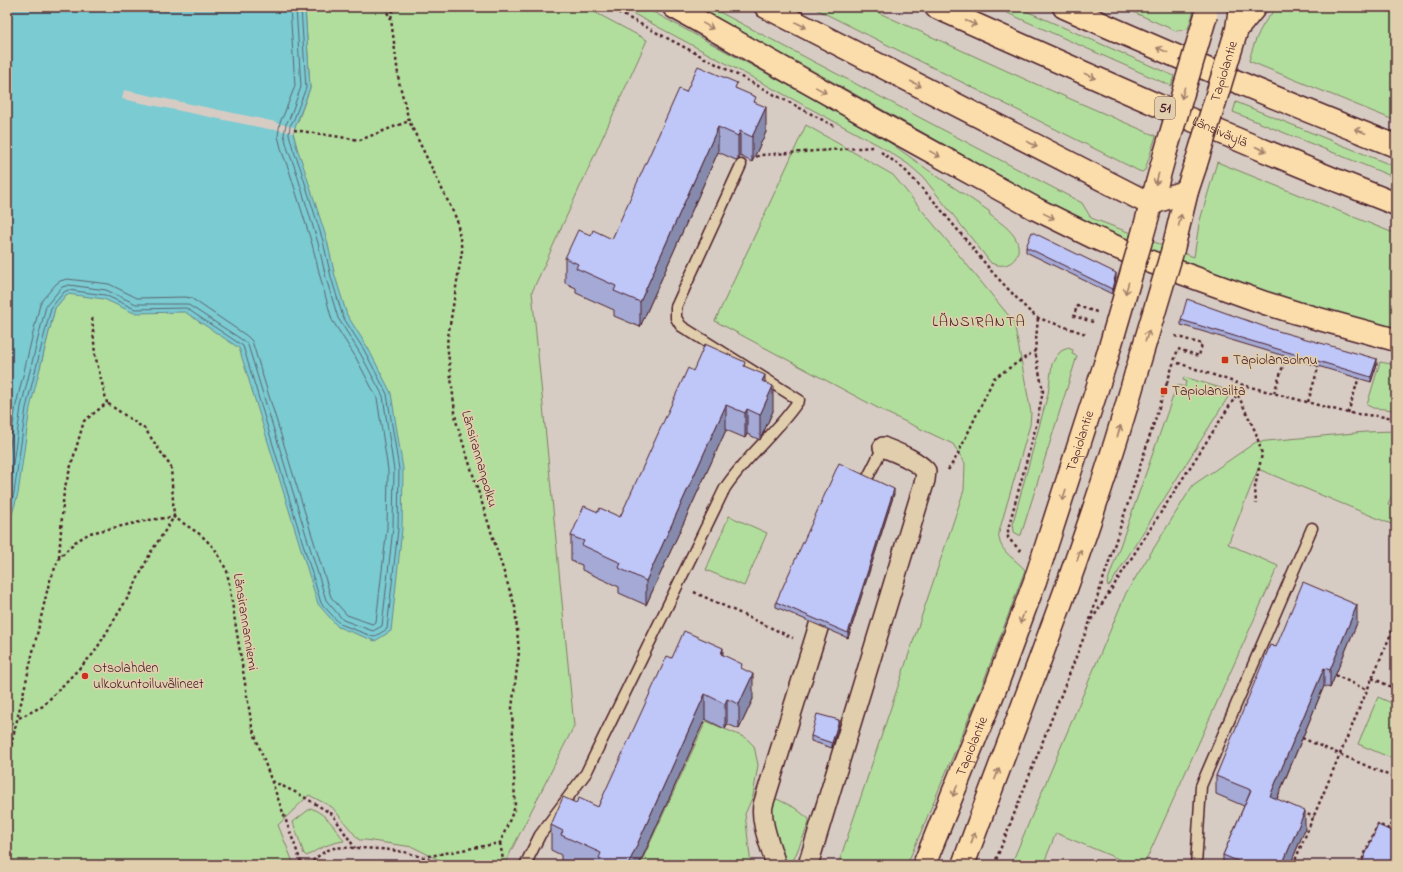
<svg xmlns="http://www.w3.org/2000/svg" width="1403" height="872" font-family="'Indie Flower',sans-serif">
<rect width="100%" height="100%" fill="#d7ccc3"/>
<filter id="ink" filterUnits="userSpaceOnUse"><feTurbulence type="fractalNoise" baseFrequency=".025" numOctaves="2"/><feDisplacementMap in="SourceGraphic" scale="8" xChannelSelector="R" yChannelSelector="G"/><feConvolveMatrix kernelMatrix="1 2 1 2 8 2 1 2 1" color-interpolation-filters="sRGB"/></filter>
<g filter="url(#ink)">
<g fill="#b1de9d" stroke="#7e7e64">
<polygon points="305,7 585,7 647,40 532,292 574,726 504,865 449,865 413,847 365,840 359,840 332,807 309,795 278,825 293,862 289,865 7,865 7,475 40,368 55,308 67,294 297,148 293,133 294,127 298,121 310,88"/>
<path d="M621,7H644L845,116L889,142L931,172L989,211L990,215C998,221 1008,227 1014,236C1026,253 1011,272 991,263L923,177L908,164L880,146Z"/>
<polygon points="698,7 710,7 1082,203 1091,218 1194,257 1199,224 1217,162 1396,234 1396,330 1373,325 1202,273 1100,229 1044,201 851,92"/>
<polygon points="812,7 866,7 1029,81 1156,136 1145,170 1142,172 1139,171"/>
<polygon points="994,7 1017,7 1174,76 1171,86"/>
<polygon points="1122,7 1195,7 1188,29 1176,31"/>
<path d="M1278,7H1396V121L1249,61C1254,41 1262,21 1278,7Z"/>
<polygon points="1236,102 1396,167 1396,178 1233,112"/>
<path d="M806,125L893,175L1014,322L1031,413L1030,425L1002,521C1001,526 998,533 999,538C1001,553 1016,559 1025,570L979,694L907,865H838L964,490L965,463L953,444L889,414L715,321Z"/>
<polygon points="1068,348 1073,350 1072,354 1077,356 1021,535 1019,535 1014,532 1013,522 1048,394 1052,364 1056,357 1061,351"/>
<polygon points="1380,362 1396,365 1396,410 1373,408 1367,405"/>
<polygon points="1184,377 1221,388 1226,391 1228,397 1110,585 1108,586 1107,583 1177,385 1185,387 1186,381 1183,380"/>
<polygon points="1396,431 1396,486 1388,505 1396,509 1396,526 1258,469 1228,544 1278,566 1144,865 1133,865 1056,833 1043,865 1011,865 1126,593 1193,485 1256,442 1366,432"/>
<polygon points="729,516 767,533 744,586 706,570"/>
<polygon points="1378,697 1396,705 1396,760 1358,744"/>
<polygon points="706,721 746,738 754,746 758,765 753,796 745,814 751,865 640,865"/>
<polygon points="777,799 795,808 809,819 809,823 794,859 789,861 785,862 777,848 770,807 773,802"/>
<path d="M311,808C328,816 334,826 344,841C330,843 319,848 307,856L304,854L293,822Z"/>
</g>
<polygon fill="#7acbd2" stroke="#67868f" points="7,7 305,7 310,88 293,133 297,148 303,165 327,240 335,276 347,315 368,348 391,393 403,469 402,529 391,631 375,641 338,627 318,604 239,348 185,312 134,313 104,299 67,294 55,308 30,408 18,494 7,531"/>
<polygon fill="#d7ccc3" points="124,90 276,122 276,123 294,127 294,130 293,133 274,129 273,130 122,99"/>
<g fill="none" stroke-linecap="round" stroke-linejoin="round">
<g stroke="#5d646e" stroke-width="1">
<polyline points="7,465 16,405 40,304 43,299 56,284 60,281 67,279 109,284 137,298 185,297 191,298 247,336 252,341 331,597 347,615 372,624 376,622 387,528 388,470 377,398 355,356 332,320 321,280 312,244 289,170 282,152 278,136 280,122 284,114 295,86 290,7"/>
<polyline points="7,500 9,492 21,407 46,306 62,287 69,285 106,290 136,304 187,304 244,341 248,345 326,600 343,620 373,631 382,626 393,528 394,470 383,396 360,353 338,318 326,278 318,243 295,168 288,150 284,135 286,124 290,117 301,87 296,7"/>
<polyline points="7,517 14,493 26,408 51,308 64,292 68,290 105,295 135,309 186,308 243,346 321,603 340,624 374,637 387,629 398,529 399,469 387,394 364,350 343,317 331,277 323,241 300,167 293,149 289,134 290,126 294,119 306,88 301,7"/>
</g>
<defs>
<g id="service">
<polyline points="866,481 883,447"/>
<path d="M525,865L540,835L586,773L725,488C746,456 778,432 799,400L681,326L676,318V307L741,165"/>
<polyline points="1196,865 1201,786 1312,528"/>
</g>
<g id="minor">
<path d="M776,865C771,847 760,823 763,805L819,625"/>
<path d="M808,865L925,480L926,471C915,459 897,453 883,447"/>
</g>
<g id="primary">
<polyline points="1237,29 1255,7"/>
<polyline points="1142,237 1165,154"/>
<polyline points="1173,249 1187,191 1195,167"/>
<path id="s1" d="M924,865L997,684L1035,581L1105,364"/>
<path d="M963,865C1023,702 1089,541 1136,373"/>
</g>
<g id="motorway">
<polyline points="674,7 896,132 1036,209 1093,237 1151,262 1265,303 1297,313 1396,340"/>
<polyline points="766,7 1150,204 1187,191"/>
<path id="s2" d="M936,7C1088,75 1240,143 1396,204"/>
<path d="M1064,7C1173,56 1284,102 1396,146"/>
<polyline points="1237,29 1240,7"/>
</g>
</defs>
<use href="#service" stroke="#4a1f2b" stroke-width="13"/>
<use href="#minor" stroke="#4a1f2b" stroke-width="22"/>
<use href="#primary" stroke="#4a1f2b" stroke-width="25"/>
<use href="#motorway" stroke="#4a1f2b" stroke-width="25"/>
<g stroke="#4a1f2b" stroke-width="2.5" stroke-dasharray="3 3" stroke-linecap="butt">
<polyline points="384,7 391,19 399,82 409,121 457,220 462,251 447,343 456,421 515,607 519,652 512,708 515,807 500,843 424,857"/>
<polyline points="608,7 836,127"/>
<polyline points="391,18 394,7"/>
<polyline points="294,130 360,140 409,121"/>
<polyline points="881,152 903,168 933,200 993,273 1028,310 1038,318 1086,334"/>
<polyline points="756,157 760,155 873,147"/>
<polyline points="1093,322 1074,316 1077,306 1097,312"/>
<polyline points="1175,336 1202,344 1199,356 1178,349"/>
<polyline points="1178,363 1243,385 1348,413 1396,418"/>
<polyline points="1274,393 1287,354"/>
<polyline points="1238,395 1256,433 1262,454 1255,487 1256,504"/>
<polyline points="1308,402 1319,365"/>
<polyline points="1348,413 1359,377"/>
<polyline points="948,470 957,456 994,378 1035,351"/>
<polyline points="1021,551 1008,538 1008,529 1036,426 1043,391 1035,351 1038,318"/>
<polyline points="59,557 64,490 84,421 107,403 95,355 92,316"/>
<polyline points="694,592 793,638"/>
<polyline points="1090,620 1167,383"/>
<polyline points="1335,675 1367,690"/>
<polyline points="1372,678 1396,689"/>
<polyline points="19,718 43,706 94,653 130,594 151,552 174,517 171,467 145,429 107,403"/>
<polyline points="1302,738 1390,776 1396,775"/>
<polyline points="7,763 49,583 59,558 75,542 90,533 149,520 174,517 201,535 215,549 227,571 252,727 302,865"/>
<polyline points="272,781 299,794 332,814 355,848"/>
<polyline points="1302,812 1314,817"/>
<polyline points="500,843 504,865"/>
<path d="M308,865C316,858 323,851 334,848C340,847 349,848 356,848C389,849 410,850 440,865"/>
<polyline points="994,865 1089,624 1243,385"/>
<polyline points="1293,865 1396,622"/>
<polyline points="1360,865 1378,824 1389,829 1396,811"/>
</g>
<use href="#service" stroke="#e1ceac" stroke-width="10"/>
<use href="#minor" stroke="#e1ceac" stroke-width="19"/>
<use href="#primary" stroke="#fbddab" stroke-width="22"/>
<use href="#motorway" stroke="#fbddab" stroke-width="22"/>
<defs>
<g id="primary-bridge">
<polyline points="1165,154 1206,15"/>
<path id="s3" d="M1195,167L1237,29"/>
<polyline points="1105,364 1142,237"/>
<polyline points="1136,373 1173,249"/>
</g>
</defs>
<use href="#primary-bridge" stroke="#4a1f2b" stroke-width="25" stroke-linecap="butt"/>
<polyline stroke="#4a1f2b" stroke-width="2.5" stroke-dasharray="3 3" stroke-linecap="butt" points="1167,383 1178,349"/>
<use href="#primary-bridge" stroke="#fbddab" stroke-width="22"/>
</g>
<g fill="#a4aad5" stroke="#4a1f2b">
<polygon points="737,89 756,103 766,132 752,162 740,156 738,161 718,152 640,327 614,316 614,310 576,293 576,288 565,283 565,258 591,235 612,239 686,92"/>
<polygon points="1026,247 1116,278 1112,294 1026,252"/>
<polygon points="1181,320 1271,329 1377,364 1371,382 1181,325"/>
<polygon points="745,367 765,382 773,411 760,440 747,434 745,438 726,430 646,605 619,593 619,587 582,570 582,565 571,561 571,536 598,512 620,517 693,371"/>
<polygon points="894,494 848,638 776,607 776,602"/>
<polygon points="1357,623 1330,688 1324,686 1277,799 1305,829 1290,865 1223,865 1223,855 1244,806 1216,794 1216,776 1276,647"/>
<polygon points="723,655 742,669 753,699 739,729 727,724 725,729 705,719 639,865 571,865 561,860 561,855 551,850 551,825 576,803 598,807 672,658"/>
<polygon points="839,725 832,748 811,741 811,736"/>
</g>
<g fill="#868bae" stroke="#4a1f2b">
<polygon points="766,107 766,132 752,162 752,137"/>
<polygon points="718,127 718,152 640,327 640,302"/>
<polygon points="740,131 740,156 738,161 738,136"/>
<polygon points="1116,273 1116,278 1112,294 1112,289"/>
<polygon points="1377,359 1377,364 1371,382 1371,377"/>
<polygon points="765,375 765,400 762,381"/>
<polygon points="773,386 773,411 760,440 760,415"/>
<polygon points="726,405 726,430 646,605 646,581"/>
<polygon points="747,409 747,434 745,438 745,413"/>
<polygon points="894,489 894,494 848,638 848,633"/>
<polygon points="1357,605 1357,623 1330,688 1330,670"/>
<polygon points="723,648 723,673 721,654"/>
<polygon points="1324,668 1324,686 1270,815 1270,796"/>
<polygon points="753,674 753,699 739,729 739,704"/>
<polygon points="705,694 705,719 639,865 628,865"/>
<polygon points="727,699 727,724 725,729 725,704"/>
<polygon points="839,720 839,725 832,748 832,743"/>
<polygon points="1305,811 1305,829 1290,865 1282,865"/>
</g>
<g fill="#bfc6f8" stroke="#4a1f2b">
<polygon points="698,66 737,83 735,88 756,97 754,102 766,107 752,137 740,131 738,136 718,127 640,302 614,291 616,286 576,268 578,264 565,258 578,230 591,235 593,230 612,239 679,89 686,92"/>
<polygon points="1032,232 1116,273 1112,289 1026,247"/>
<polygon points="1187,299 1271,329 1377,359 1371,377 1181,320"/>
<polygon points="705,344 745,362 744,366 765,375 762,381 773,386 760,415 747,409 745,413 726,405 646,581 619,568 621,563 582,545 584,541 571,536 584,506 598,512 600,508 620,517 688,368 693,371"/>
<polygon points="839,463 894,489 848,633 776,602"/>
<polygon points="1303,582 1357,605 1330,670 1324,668 1270,796 1305,811 1282,865 1247,865 1223,855 1251,790 1216,776 1270,645 1276,647"/>
<polygon points="684,631 723,648 721,654 742,664 741,668 753,674 739,704 727,699 725,704 705,694 628,865 614,865 599,858 601,853 561,835 563,831 551,825 563,797 576,803 579,798 598,807 667,656 672,658"/>
<polygon points="817,714 839,720 832,743 811,736"/>
<polygon points="1396,819 1396,865 1361,865 1378,825 1391,831"/>
</g>
<defs><path id="oneway-shaft" d="M-6 0H5M1.5-3L5.5 0L1.5 3" fill="none" stroke-width="1.6" stroke-linecap="round" stroke-linejoin="round"/></defs>
<g stroke="#a27e6b">
<use href="#oneway-shaft" transform="translate(971 23) rotate(24)"/>
<use href="#oneway-shaft" transform="translate(801 25) rotate(27)"/>
<use href="#oneway-shaft" transform="translate(708 26) rotate(29)"/>
<use href="#oneway-shaft" transform="translate(1162 50) rotate(-157)"/>
<use href="#oneway-shaft" transform="translate(1090 76) rotate(24)"/>
<use href="#oneway-shaft" transform="translate(916 84) rotate(27)"/>
<use href="#oneway-shaft" transform="translate(821 90) rotate(29)"/>
<use href="#oneway-shaft" transform="translate(1183 93) rotate(106)"/>
<use href="#oneway-shaft" transform="translate(1360 131) rotate(-159)"/>
<use href="#oneway-shaft" transform="translate(1032 144) rotate(27)"/>
<use href="#oneway-shaft" transform="translate(1261 149) rotate(23)"/>
<use href="#oneway-shaft" transform="translate(935 154) rotate(29)"/>
<use href="#oneway-shaft" transform="translate(1157 179) rotate(107)"/>
<use href="#oneway-shaft" transform="translate(1049 216) rotate(26)"/>
<use href="#oneway-shaft" transform="translate(1180 220) rotate(-77)"/>
<use href="#oneway-shaft" transform="translate(1127 288) rotate(106)"/>
<use href="#oneway-shaft" transform="translate(1147 336) rotate(-73)"/>
<use href="#oneway-shaft" transform="translate(1119 431) rotate(-73)"/>
<use href="#oneway-shaft" transform="translate(1064 495) rotate(109)"/>
<use href="#oneway-shaft" transform="translate(1079 555) rotate(-71)"/>
<use href="#oneway-shaft" transform="translate(1022 618) rotate(110)"/>
<use href="#oneway-shaft" transform="translate(997 774) rotate(-69)"/>
<use href="#oneway-shaft" transform="translate(955 791) rotate(112)"/>
<use href="#oneway-shaft" transform="translate(973 838) rotate(-70)"/>
</g>
</g>
<g fill="#c8321e" stroke="#e1ceac" stroke-width="1.5">
<rect x="1221" y="356" width="8" height="8" rx="2"/>
<rect x="1160" y="387" width="8" height="8" rx="2"/>
<circle cx="85" cy="676" r="4"/>
</g>
<g text-anchor="middle" dominant-baseline="central" stroke-width="3.5" stroke-linejoin="round" paint-order="stroke">
<rect fill="#e1ceac" stroke="#775452" stroke-width="1" x="1155" y="97" width="20" height="22" rx="3"/>
<g font-size="13" font-weight="bold" fill="#4a1f2b">
<text x="1165" y="108">51</text>
</g>
<g font-size="14" fill="#4a1f2b" stroke="#e1ceac">
<text stroke="none"><textPath href="#s3" startOffset="100">Tapiolantie</textPath></text>
<text stroke="none"><textPath href="#s2" startOffset="310">Länsiväylä</textPath></text>
<text stroke="none"><textPath href="#s1" startOffset="452">Tapiolantie</textPath></text>
<text transform="translate(479 459) rotate(74)">Länsirannanpolku</text>
<text transform="translate(245 622) rotate(81)">Länsirannanniemi</text>
<text stroke="none"><textPath href="#s1" startOffset="128">Tapiolantie</textPath></text>
</g>
<g font-size="14" fill="#4a1f2b" stroke="#e1ceac" text-anchor="start">
<text x="1233" y="360">Tapiolansolmu</text>
<text x="1172" y="391">Tapiolansilta</text>
<text x="93" y="668">Otsolahden<tspan x="93" dy="16">ulkokuntoiluvälineet</tspan></text>
</g>
<g font-size="15" letter-spacing="1" fill="#4a1f2b" stroke="#e1ceac">
<text x="979" y="322">LÄNSIRANTA</text>
</g>
</g>
<rect width="1403" height="872" fill="none" stroke="#e1ceac" stroke-width="24"/>
<rect x="12" y="12" width="1379" height="848" fill="none" stroke="#4a1f2b" stroke-width="1.5" filter="url(#ink)"/>
</svg>
